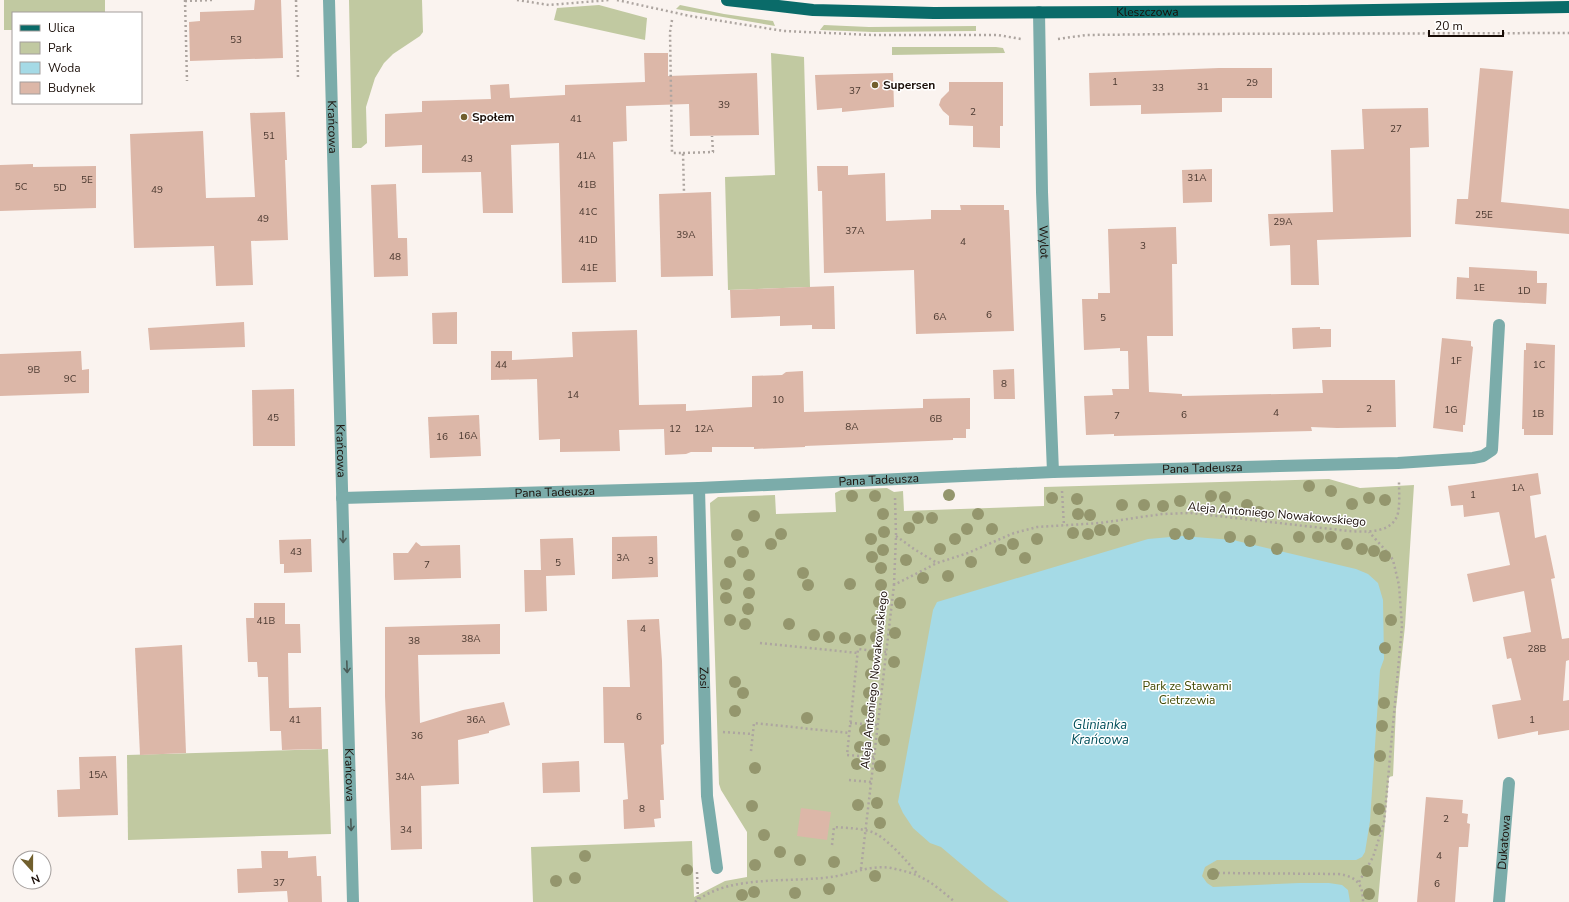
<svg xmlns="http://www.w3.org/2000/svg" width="1569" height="902" font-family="'Nunito Sans',sans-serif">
<rect width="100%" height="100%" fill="#faf3ef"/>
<g fill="#c1c9a1">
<polygon points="4,0 105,0 105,13 13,13 13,30 4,30"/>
<polygon points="349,0 422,0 423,32 420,36 393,54 384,63 375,78 366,107 367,143 361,148 352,148"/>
<polygon points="599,5 647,18 645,40 554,20 557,8"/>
<polygon points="680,5 724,14 773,21 775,26 676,9"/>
<polygon points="824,25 869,27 976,26 976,31 873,32 820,30"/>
<polygon points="892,47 996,47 1003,48 1005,53 892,55"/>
<polygon points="771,53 804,57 810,287 728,290 725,177 775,175"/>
<polygon points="1329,479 1360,488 1414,485 1405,626 1396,709 1393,776 1389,777 1378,902 533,902 531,847 692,841 694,897 725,881 747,877 747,832 721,790 719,784 710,503 718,497 775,495 776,514 836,512 835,493 841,490 887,488 894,492 903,491 904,511 1044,506 1044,487"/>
<polygon points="328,749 331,834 128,840 127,755"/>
</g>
<polygon fill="#a5dae6" points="1182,536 1233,540 1356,569 1368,574 1378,583 1383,600 1384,659 1380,670 1370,821 1365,852 1362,857 1356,860 1217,860 1205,867 1202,876 1207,883 1213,887 1299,883 1329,883 1342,885 1348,890 1350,902 1009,902 986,885 941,847 930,843 913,828 903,813 898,802 933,610 937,602 1148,539"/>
<g fill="#dcb7a8">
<polygon points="255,0 281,0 283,58 190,61 189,22 200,21 200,12 254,10"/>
<polygon points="644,53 668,53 668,76 757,73 759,135 690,136 689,104 626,106 627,141 613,142 616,282 562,283 559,143 511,145 513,213 483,213 481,172 422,173 422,145 385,147 385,114 422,112 422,101 491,99 490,85 509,84 510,98 565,95 565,85 645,82"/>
<polygon points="1219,68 1272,68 1272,98 1222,98 1222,112 1141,114 1141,105 1090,106 1089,73"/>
<polygon points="1480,68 1513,71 1501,202 1569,209 1569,234 1455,224 1457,199 1468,199"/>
<polygon points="893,73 894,107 842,112 842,108 817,110 815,75"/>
<polygon points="949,82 1003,82 1003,126 1000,126 1000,148 973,147 973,126 949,125 949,116 943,111 939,105 941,99 949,91"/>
<polygon points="1428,108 1429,147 1410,148 1411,237 1317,240 1319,285 1291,285 1290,245 1270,246 1268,214 1333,212 1331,150 1364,149 1362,109"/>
<polygon points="285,112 287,160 285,160 288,240 251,241 253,285 216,286 214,246 134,248 130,134 203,131 206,198 255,197 250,113"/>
<polygon points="33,164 33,167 96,166 96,208 0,211 0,165"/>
<polygon points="817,166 848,166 848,175 885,173 886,221 931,219 931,210 961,210 960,205 1004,205 1004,210 1009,210 1014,331 916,334 914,270 824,273 822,191 818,191"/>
<polygon points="1212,169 1212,202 1183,203 1182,170"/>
<polygon points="396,184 398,238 407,238 408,276 374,277 371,185"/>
<polygon points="711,192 713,276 661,277 659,194"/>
<polygon points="1176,227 1177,264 1172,264 1173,336 1147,336 1149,392 1182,394 1182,396 1323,393 1322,380 1395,380 1396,427 1337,428 1311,427 1312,431 1114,436 1114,434 1086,435 1084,396 1113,395 1112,389 1129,389 1128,351 1120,351 1120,348 1084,350 1082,299 1098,299 1098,293 1110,293 1108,229"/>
<polygon points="1469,267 1537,271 1537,283 1547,283 1546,304 1456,299 1457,277 1469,278"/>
<polygon points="834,286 835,329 812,329 812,325 780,326 780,316 731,318 730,290"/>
<polygon points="457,312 457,344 433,344 432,313"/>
<polygon points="244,322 245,347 150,350 148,328"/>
<polygon points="1320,327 1320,329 1331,329 1331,347 1293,349 1292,328"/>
<polygon points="637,330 639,405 686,404 686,411 752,407 752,376 782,375 786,372 803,371 804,412 923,408 923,399 970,398 970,429 966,429 966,438 953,438 953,440 805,446 805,447 754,449 754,447 712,447 712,452 691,452 686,454 665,455 664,429 619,430 620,451 560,452 560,439 539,440 537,379 491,380 491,351 512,351 512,360 573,357 572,332"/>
<polygon points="1442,338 1471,341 1471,346 1473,347 1465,425 1463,425 1463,432 1433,428"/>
<polygon points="1526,343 1555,345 1553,435 1524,435 1524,429 1522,429 1524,350 1526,350"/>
<polygon points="81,351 82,370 89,369 89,393 0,396 0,354"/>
<polygon points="1014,369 1015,399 994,399 993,370"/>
<polygon points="294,389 295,446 253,446 252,390"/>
<polygon points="479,415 481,456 430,458 428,417"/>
<polygon points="1538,473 1541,494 1530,496 1535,538 1546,535 1555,578 1551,579 1562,639 1569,638 1569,660 1566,661 1563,701 1569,700 1569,730 1538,735 1538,731 1498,739 1492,705 1521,700 1511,658 1507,659 1503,637 1531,632 1524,591 1473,602 1467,574 1510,565 1499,512 1464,517 1463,505 1451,506 1448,486"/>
<polygon points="657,536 658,577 612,579 612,537"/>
<polygon points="573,538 575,575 546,576 547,611 525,612 524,570 541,570 540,539"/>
<polygon points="311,539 312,572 284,573 284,564 280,564 279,540"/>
<polygon points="416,542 421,546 460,545 461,578 394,580 393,553 408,553"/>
<polygon points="254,603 285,603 285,624 300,624 301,653 288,653 289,708 321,707 322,749 282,750 281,731 270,731 268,677 258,677 257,662 248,662 246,618 254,618"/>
<polygon points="659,619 662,661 664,744 661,745 664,800 660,800 661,818 654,819 655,827 624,829 623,800 628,799 624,743 604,743 603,687 630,687 627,620"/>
<polygon points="500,624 500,654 418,655 420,723 463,710 504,702 510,725 489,731 489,733 458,740 459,784 421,786 422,849 391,850 385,696 385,627"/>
<polygon points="182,645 186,753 140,755 135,648"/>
<polygon points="116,756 118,815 58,817 57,790 80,789 79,757"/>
<polygon points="579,761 580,792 543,793 542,763"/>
<polygon points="1426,797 1463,800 1462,813 1468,814 1467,823 1470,824 1468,847 1459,847 1455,902 1417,902"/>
<polygon points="801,808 831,812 827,840 797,836"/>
<polygon points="261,851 288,851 288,858 316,856 317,876 321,876 322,902 288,902 287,891 238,893 237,869 262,868"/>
</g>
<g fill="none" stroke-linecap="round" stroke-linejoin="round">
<g stroke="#ada5a0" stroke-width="2.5" stroke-dasharray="2 3" stroke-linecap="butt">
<polyline points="185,0 187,81"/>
<polyline points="296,0 298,78"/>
<polyline points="517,0 549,5 609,0"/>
<polyline points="617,0 690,16 784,31 872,35 998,35 1021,39"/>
<polyline points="185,1 213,0"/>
<polyline points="672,20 670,32 672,153 683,153 684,193"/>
<polyline points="1058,39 1086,35 1179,34 1569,33"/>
<polyline points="683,153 713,152 712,136"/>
<polyline points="1062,491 1064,526"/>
<polyline points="896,536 914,549 937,563"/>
<polyline points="894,585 896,536 895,497"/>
<polyline points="760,643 858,653"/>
<polyline points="850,723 878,725"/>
<polyline points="723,732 753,734"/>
<polyline points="751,751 754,723 849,733"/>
<polyline points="874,757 847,755 858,649 886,652"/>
<polyline points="849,780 871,782"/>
<path d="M832,845L834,827C847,828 860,828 872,832C886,837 909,863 918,875"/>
<path d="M861,869L894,585L937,563L968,553L1014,533L1037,527L1100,523L1162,514L1191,513L1349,531C1365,532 1393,534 1398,513C1400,504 1399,491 1399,482"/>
<polyline points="697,872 698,900"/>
<path d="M1218,873L1339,874C1357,877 1363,884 1363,902"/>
<polyline points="1359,882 1373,857 1384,823 1402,626 1399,585 1393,560 1389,554 1369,532"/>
<path d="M695,902C731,873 793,884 837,876C856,872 872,865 891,868C900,870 910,872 918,876C931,881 944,893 955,902"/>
</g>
<g stroke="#7bacaa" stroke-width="12">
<path id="s1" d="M329,0L353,902"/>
<path id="s2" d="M1039,12L1042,192L1053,472"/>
<path id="s3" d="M699,488L707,796L717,868"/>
<path id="s4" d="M342,498L699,488L1053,472L1398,463L1473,458L1483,456L1492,450L1499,325"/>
<path id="s5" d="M1499,902L1509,783"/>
</g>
<path stroke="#0a6b69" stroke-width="12" id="s6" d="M727,0L813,10L934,13L1306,11L1569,7"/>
</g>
<g fill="#94966d">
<circle cx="1309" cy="486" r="6"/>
<circle cx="1331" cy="491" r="6"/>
<circle cx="949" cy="495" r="6"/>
<circle cx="852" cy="496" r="6"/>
<circle cx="875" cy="496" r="6"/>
<circle cx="1211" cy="496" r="6"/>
<circle cx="1225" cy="497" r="6"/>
<circle cx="1052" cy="498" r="6"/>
<circle cx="1369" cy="498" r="6"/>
<circle cx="1077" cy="499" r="6"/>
<circle cx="1385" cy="500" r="6"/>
<circle cx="1180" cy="501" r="6"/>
<circle cx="1352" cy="504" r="6"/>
<circle cx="1122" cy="505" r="6"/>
<circle cx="1144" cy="505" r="6"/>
<circle cx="1247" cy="505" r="6"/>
<circle cx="1163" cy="506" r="6"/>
<circle cx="1259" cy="512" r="6"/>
<circle cx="883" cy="514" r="6"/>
<circle cx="978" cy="514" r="6"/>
<circle cx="1078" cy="514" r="6"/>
<circle cx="1090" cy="515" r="6"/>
<circle cx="754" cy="516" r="6"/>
<circle cx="918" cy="518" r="6"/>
<circle cx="932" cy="518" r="6"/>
<circle cx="909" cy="528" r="6"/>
<circle cx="967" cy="529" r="6"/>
<circle cx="992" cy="529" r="6"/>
<circle cx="1100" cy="530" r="6"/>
<circle cx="1114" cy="530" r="6"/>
<circle cx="884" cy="532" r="6"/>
<circle cx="1073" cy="533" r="6"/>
<circle cx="781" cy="534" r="6"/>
<circle cx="1088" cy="534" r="6"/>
<circle cx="1175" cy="534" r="6"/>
<circle cx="1189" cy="534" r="6"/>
<circle cx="737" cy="535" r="6"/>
<circle cx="1230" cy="537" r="6"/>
<circle cx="1299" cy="537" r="6"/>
<circle cx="1318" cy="537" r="6"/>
<circle cx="1331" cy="537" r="6"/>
<circle cx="871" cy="539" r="6"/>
<circle cx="955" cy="539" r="6"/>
<circle cx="1037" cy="539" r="6"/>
<circle cx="1250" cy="541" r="6"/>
<circle cx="771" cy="544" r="6"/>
<circle cx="1013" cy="544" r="6"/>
<circle cx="1347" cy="544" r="6"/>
<circle cx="940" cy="549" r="6"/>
<circle cx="1277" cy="549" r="6"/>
<circle cx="1362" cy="549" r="6"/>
<circle cx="883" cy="550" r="6"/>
<circle cx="1001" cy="550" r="6"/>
<circle cx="1374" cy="551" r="6"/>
<circle cx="743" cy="552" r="6"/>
<circle cx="1385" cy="556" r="6"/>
<circle cx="872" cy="557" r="6"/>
<circle cx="1025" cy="558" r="6"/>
<circle cx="906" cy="560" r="6"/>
<circle cx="730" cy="562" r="6"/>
<circle cx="971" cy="562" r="6"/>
<circle cx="881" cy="568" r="6"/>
<circle cx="803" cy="573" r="6"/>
<circle cx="749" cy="575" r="6"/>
<circle cx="948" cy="576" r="6"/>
<circle cx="923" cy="578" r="6"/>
<circle cx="726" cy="584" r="6"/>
<circle cx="850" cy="584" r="6"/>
<circle cx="808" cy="585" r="6"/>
<circle cx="881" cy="585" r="6"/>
<circle cx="749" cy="593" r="6"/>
<circle cx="726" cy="598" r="6"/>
<circle cx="879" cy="602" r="6"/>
<circle cx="900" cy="603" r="6"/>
<circle cx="748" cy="609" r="6"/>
<circle cx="730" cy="620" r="6"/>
<circle cx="877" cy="620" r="6"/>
<circle cx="1391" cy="620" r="6"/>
<circle cx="745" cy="624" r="6"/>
<circle cx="789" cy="624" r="6"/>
<circle cx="895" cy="633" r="6"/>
<circle cx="814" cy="635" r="6"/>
<circle cx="829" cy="637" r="6"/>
<circle cx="876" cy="637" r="6"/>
<circle cx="845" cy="638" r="6"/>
<circle cx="860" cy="640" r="6"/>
<circle cx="1385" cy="648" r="6"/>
<circle cx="873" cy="655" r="6"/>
<circle cx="894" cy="662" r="6"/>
<circle cx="871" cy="674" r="6"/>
<circle cx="735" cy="682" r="6"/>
<circle cx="743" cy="693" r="6"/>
<circle cx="869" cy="693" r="6"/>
<circle cx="1384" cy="703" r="6"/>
<circle cx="867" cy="710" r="6"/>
<circle cx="735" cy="711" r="6"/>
<circle cx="807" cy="718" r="6"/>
<circle cx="1382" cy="726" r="6"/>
<circle cx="865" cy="730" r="6"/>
<circle cx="884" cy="740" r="6"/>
<circle cx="860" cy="747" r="6"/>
<circle cx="1380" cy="756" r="6"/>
<circle cx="857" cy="764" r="6"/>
<circle cx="880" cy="766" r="6"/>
<circle cx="755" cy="768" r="6"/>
<circle cx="877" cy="803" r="6"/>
<circle cx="858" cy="805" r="6"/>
<circle cx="752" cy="806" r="6"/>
<circle cx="1379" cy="809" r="6"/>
<circle cx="880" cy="823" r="6"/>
<circle cx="1375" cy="830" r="6"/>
<circle cx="764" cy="835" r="6"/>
<circle cx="780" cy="852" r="6"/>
<circle cx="585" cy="856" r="6"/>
<circle cx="800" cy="860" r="6"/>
<circle cx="834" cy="862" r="6"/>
<circle cx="755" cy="865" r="6"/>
<circle cx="687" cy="870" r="6"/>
<circle cx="1367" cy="871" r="6"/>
<circle cx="1213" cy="874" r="6"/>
<circle cx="875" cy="876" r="6"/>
<circle cx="575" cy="878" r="6"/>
<circle cx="556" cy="881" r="6"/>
<circle cx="829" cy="889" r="6"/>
<circle cx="754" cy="892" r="6"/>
<circle cx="795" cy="893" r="6"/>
<circle cx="1369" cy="894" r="6"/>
<circle cx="742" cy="895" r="6"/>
</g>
<defs><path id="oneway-shaft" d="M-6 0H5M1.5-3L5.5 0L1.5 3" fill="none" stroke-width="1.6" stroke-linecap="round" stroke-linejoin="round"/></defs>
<g stroke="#4a5c58">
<use href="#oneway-shaft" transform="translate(343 537) rotate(89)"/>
<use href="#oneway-shaft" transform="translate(347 667) rotate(88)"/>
<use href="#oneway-shaft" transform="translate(351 825) rotate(88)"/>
</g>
<g fill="#715f2d" stroke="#fff" stroke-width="1.5">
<circle cx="875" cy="85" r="4"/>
<circle cx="464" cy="117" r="4"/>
</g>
<g text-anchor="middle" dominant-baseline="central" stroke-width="3" stroke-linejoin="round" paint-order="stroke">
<g font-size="10" fill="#4a382f">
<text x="236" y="40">53</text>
<text x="1115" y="82">1</text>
<text x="1252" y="83">29</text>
<text x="1203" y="87">31</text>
<text x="1158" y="88">33</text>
<text x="855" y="91">37</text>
<text x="724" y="105">39</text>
<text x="973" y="112">2</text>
<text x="576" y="119">41</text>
<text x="1396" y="129">27</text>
<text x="269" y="136">51</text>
<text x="586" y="156">41A</text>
<text x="467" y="159">43</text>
<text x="1197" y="178">31A</text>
<text x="87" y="180">5E</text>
<text x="587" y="185">41B</text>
<text x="21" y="187">5C</text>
<text x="60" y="188">5D</text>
<text x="157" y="190">49</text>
<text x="588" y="212">41C</text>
<text x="1484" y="215">25E</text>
<text x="263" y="219">49</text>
<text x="1283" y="222">29A</text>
<text x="855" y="231">37A</text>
<text x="686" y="235">39A</text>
<text x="588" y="240">41D</text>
<text x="963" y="242">4</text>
<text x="1143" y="246">3</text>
<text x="395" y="257">48</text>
<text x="589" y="268">41E</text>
<text x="1479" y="288">1E</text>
<text x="1524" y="291">1D</text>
<text x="989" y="315">6</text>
<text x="940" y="317">6A</text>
<text x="1103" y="318">5</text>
<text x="1456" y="361">1F</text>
<text x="501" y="365">44</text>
<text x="1539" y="365">1C</text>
<text x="34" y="370">9B</text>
<text x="70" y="379">9C</text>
<text x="1004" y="384">8</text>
<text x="573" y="395">14</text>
<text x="778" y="400">10</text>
<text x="1369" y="409">2</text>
<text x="1451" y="410">1G</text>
<text x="1276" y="413">4</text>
<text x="1538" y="414">1B</text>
<text x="1184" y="415">6</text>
<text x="1117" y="416">7</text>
<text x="273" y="418">45</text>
<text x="936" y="419">6B</text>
<text x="852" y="427">8A</text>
<text x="675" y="429">12</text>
<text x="704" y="429">12A</text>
<text x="468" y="436">16A</text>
<text x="442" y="437">16</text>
<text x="1518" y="488">1A</text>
<text x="1473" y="495">1</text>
<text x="296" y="552">43</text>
<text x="623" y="558">3A</text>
<text x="651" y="561">3</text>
<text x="558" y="563">5</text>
<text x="427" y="565">7</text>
<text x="266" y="621">41B</text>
<text x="643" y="629">4</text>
<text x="471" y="639">38A</text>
<text x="414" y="641">38</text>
<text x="1537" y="649">28B</text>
<text x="639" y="717">6</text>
<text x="295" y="720">41</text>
<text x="476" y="720">36A</text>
<text x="1532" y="720">1</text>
<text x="417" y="736">36</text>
<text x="98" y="775">15A</text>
<text x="405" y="777">34A</text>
<text x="642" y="809">8</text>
<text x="1446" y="819">2</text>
<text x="406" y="830">34</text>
<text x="1439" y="856">4</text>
<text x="279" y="883">37</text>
<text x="1437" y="884">6</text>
</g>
<g font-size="12" fill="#190d07" stroke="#fff">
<text stroke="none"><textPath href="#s6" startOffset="421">Kleszczowa</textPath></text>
<text stroke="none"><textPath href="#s1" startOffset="127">Krańcowa</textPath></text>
<text stroke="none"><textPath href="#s2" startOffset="230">Wylot</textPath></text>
<text stroke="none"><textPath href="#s1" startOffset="451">Krańcowa</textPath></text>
<text stroke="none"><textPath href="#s4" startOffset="861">Pana Tadeusza</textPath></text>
<text stroke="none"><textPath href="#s4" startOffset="537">Pana Tadeusza</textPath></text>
<text stroke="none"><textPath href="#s4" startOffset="213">Pana Tadeusza</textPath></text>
<text transform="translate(1277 514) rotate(5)">Aleja Antoniego Nowakowskiego</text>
<text stroke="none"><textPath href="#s3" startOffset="190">Zosi</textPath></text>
<text transform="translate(874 680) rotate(-84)">Aleja Antoniego Nowakowskiego</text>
<text stroke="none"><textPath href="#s1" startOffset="775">Krańcowa</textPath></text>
<text stroke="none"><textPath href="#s5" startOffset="60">Dukatowa</textPath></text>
</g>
<g font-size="12" font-weight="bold" fill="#190d07" stroke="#fff" text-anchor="start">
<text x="883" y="85">Supersen</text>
<text x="472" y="117">Społem</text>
</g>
<g font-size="12" fill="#414902" stroke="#fff">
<text x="1187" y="686">Park ze Stawami<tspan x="1187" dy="14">Cietrzewia</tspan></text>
</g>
<g font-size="13" font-style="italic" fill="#004f5b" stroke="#fff">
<text x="1100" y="725">Glinianka<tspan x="1100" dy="15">Krańcowa</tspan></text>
</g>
</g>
<rect x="12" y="12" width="130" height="92" fill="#ffffff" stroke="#a39e9c"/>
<rect x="20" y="25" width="20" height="6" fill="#0a6b69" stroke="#a39e9c"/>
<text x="48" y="32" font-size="12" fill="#190d07">Ulica</text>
<rect x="20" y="42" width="20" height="12" fill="#c1c9a1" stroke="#a39e9c"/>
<text x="48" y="52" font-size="12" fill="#190d07">Park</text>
<rect x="20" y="62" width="20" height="12" fill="#a5dae6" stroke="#a39e9c"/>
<text x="48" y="72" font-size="12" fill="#190d07">Woda</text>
<rect x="20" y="82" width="20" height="12" fill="#dcb7a8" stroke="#a39e9c"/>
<text x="48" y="92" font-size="12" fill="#190d07">Budynek</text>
<g transform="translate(32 870) rotate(159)"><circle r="19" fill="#ffffff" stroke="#a39e9c"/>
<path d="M0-3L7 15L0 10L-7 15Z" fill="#715f2d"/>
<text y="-6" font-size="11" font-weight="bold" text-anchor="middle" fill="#190d07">N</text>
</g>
<path d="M1429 30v6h74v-6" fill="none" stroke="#190d07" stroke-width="2"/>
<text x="1435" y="30" font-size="12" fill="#190d07" stroke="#ffffff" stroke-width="3" paint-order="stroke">20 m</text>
</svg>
